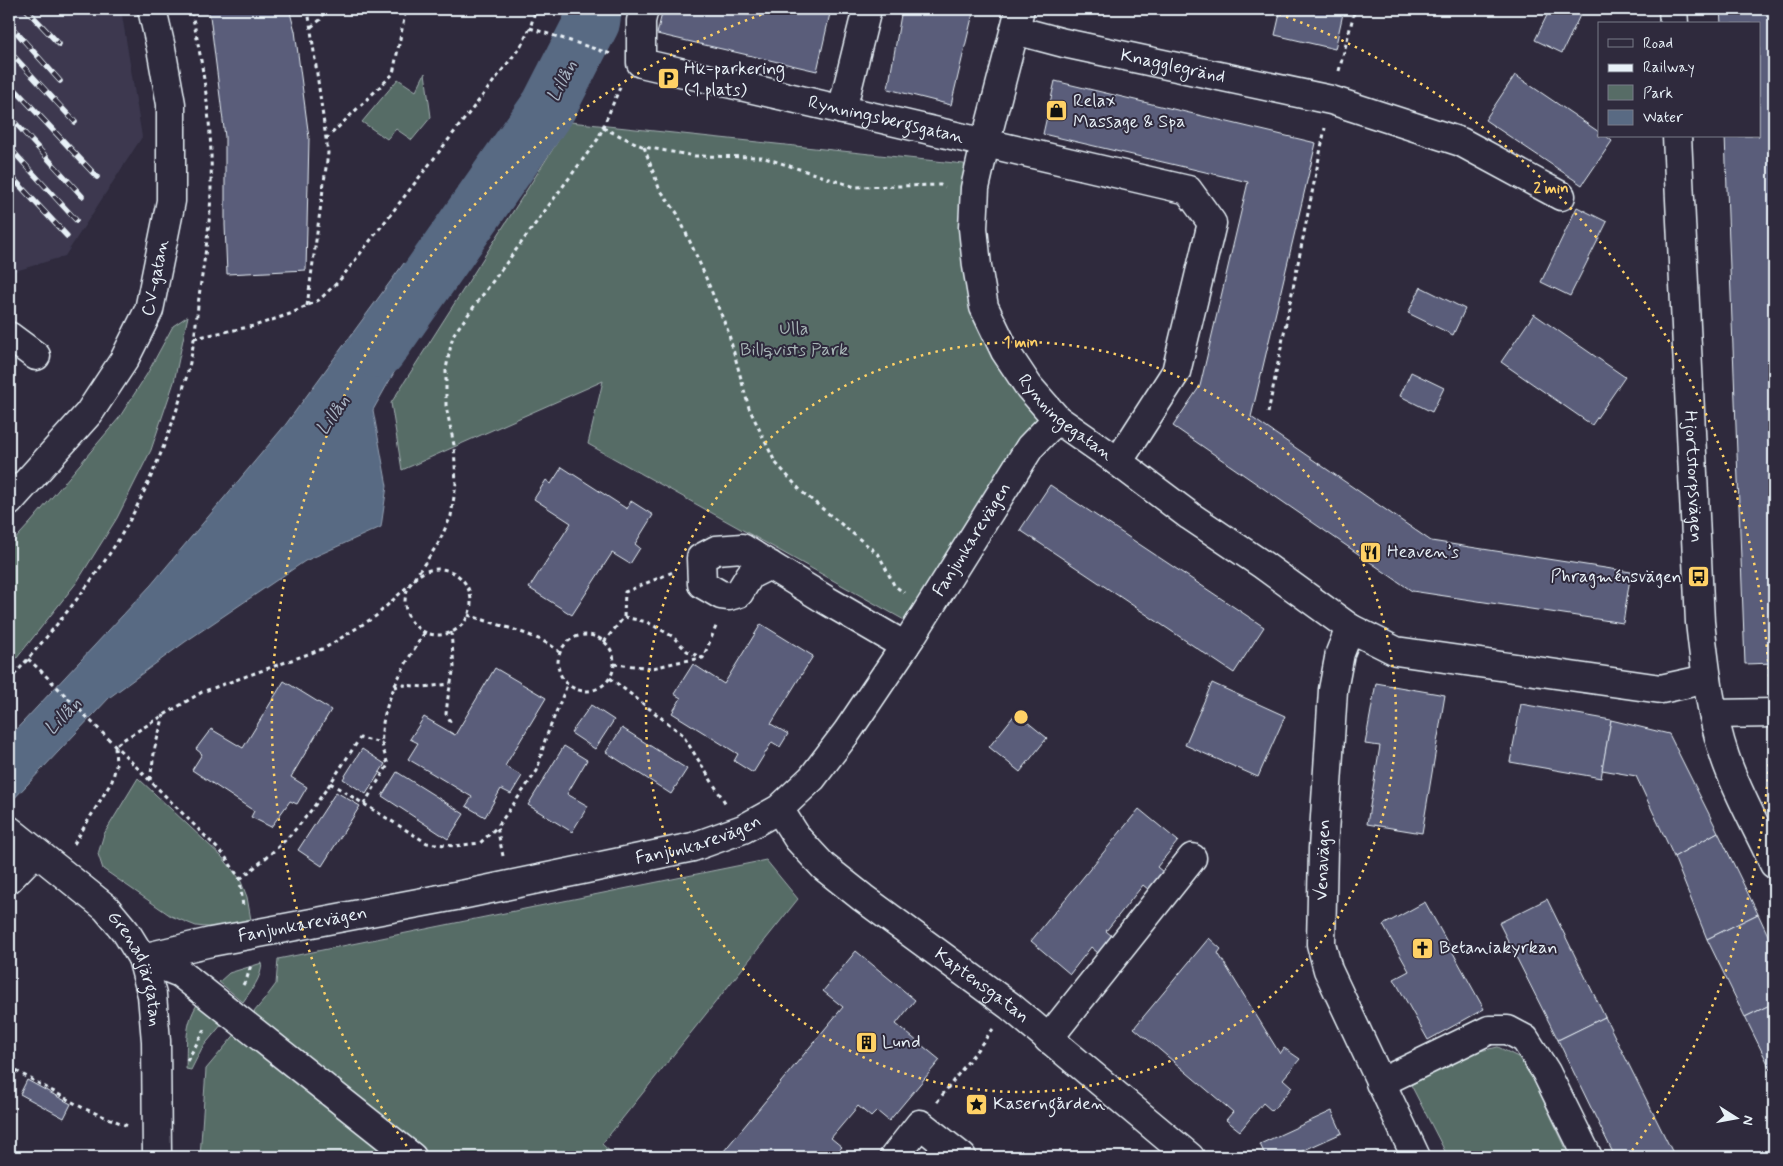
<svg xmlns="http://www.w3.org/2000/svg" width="1783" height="1166" font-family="Mynerve,sans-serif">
<rect width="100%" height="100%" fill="#2f2a3d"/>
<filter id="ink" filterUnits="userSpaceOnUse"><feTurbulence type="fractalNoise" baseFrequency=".02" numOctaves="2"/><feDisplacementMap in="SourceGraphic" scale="10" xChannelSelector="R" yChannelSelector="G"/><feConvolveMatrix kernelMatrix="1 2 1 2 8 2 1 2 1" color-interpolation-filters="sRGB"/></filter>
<g filter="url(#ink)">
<polygon fill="#3c394f" points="9,9 121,9 142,137 65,256 9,273"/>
<g fill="#576c66" stroke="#a0aeaf">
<polygon points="425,73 431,117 412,140 396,129 387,139 362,122 398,79 416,91"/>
<polygon points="570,122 964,164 984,302 1042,428 924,631 588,444 603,381 402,470 391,403"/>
<polygon points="188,316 174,382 151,450 117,518 77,582 9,668 9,546 31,522 119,418 147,374 173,326"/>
<polygon points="138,778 222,857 240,879 247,897 251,920 216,928 196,926 171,916 103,869 98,854 104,834"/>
<polygon points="766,860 798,899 602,1144 616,1157 200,1157 206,1069 264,1000 276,984 278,959"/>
<path d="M262,963C261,979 252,989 243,1002L219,982L229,973Z"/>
<path d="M198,1003L222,1024L202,1048L191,1070L186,1069C187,1044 184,1025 198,1003Z"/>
<polygon points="1498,1047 1524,1060 1570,1157 1448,1157 1411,1085 1466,1054"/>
</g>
<polygon fill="#596a83" stroke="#92a0b2" points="404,263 424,288 402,337 400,362 373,410 387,486 381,527 305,561 185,642 110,697 9,804 9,737 151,585 286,424"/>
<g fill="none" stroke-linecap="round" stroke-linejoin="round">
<polyline stroke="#596a83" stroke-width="56" points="378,350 549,106 592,22 594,9"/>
</g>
<g fill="#5a5d7a" stroke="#e8f1f8">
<polygon points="207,9 289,9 295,31 309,138 306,270 227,274 225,225 225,137 210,16"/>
<polygon points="663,9 831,9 817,71 657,34"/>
<polygon points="902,9 974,9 951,105 888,89"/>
<polygon points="1281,9 1344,9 1335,49 1275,35"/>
<polygon points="1550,9 1583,9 1562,53 1535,40"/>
<polygon points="1720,9 1771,9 1774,82 1774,663 1745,664 1725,136 1759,136 1759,24 1721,24"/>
<polygon points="1515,75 1599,132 1599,136 1606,136 1612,141 1582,185 1485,120"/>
<polygon points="1055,81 1316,143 1251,417 1431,541 1631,572 1623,623 1412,591 1173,426 1200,386 1248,182 1043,134"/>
<polygon points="1577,207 1607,222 1570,296 1541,282"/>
<polygon points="1421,287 1465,309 1453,335 1408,313"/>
<polygon points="1534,314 1625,377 1592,425 1501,362"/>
<polygon points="1411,372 1444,388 1432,412 1400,396"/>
<polygon points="562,467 627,509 631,501 653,515 635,544 640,548 630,564 612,553 572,615 529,588 571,523 534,499 546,480 551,484"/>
<polygon points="1050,485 1264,627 1234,673 1020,530"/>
<polygon points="761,624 813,656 771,724 788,734 780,747 772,742 753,773 734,761 738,754 672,713 681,698 674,694 693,664 724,684"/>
<polygon points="495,668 546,698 505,766 522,776 511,794 501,789 485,817 466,806 472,797 408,759 418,743 410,739 424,717 455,735"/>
<polygon points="284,681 331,710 291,777 307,787 297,804 290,801 271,827 251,817 254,811 192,770 202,754 196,749 211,729 243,748"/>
<polygon points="1212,683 1285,716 1258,777 1185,745"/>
<polygon points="1376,683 1445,695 1422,833 1367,824 1380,746 1365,744"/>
<polygon points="1521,704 1611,720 1601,778 1510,762"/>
<polygon points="591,705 614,720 595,749 571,733"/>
<polygon points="1016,713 1047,738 1020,772 989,747"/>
<polygon points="1611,720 1669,734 1718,832 1674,857 1636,776 1602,770"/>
<polygon points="622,728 687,769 671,794 606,752"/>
<polygon points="564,746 587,760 567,794 588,806 572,832 528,805"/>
<polygon points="362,749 385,764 366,794 343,779"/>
<polygon points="397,772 464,814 448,839 382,796"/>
<polygon points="336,792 360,806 322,866 298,850"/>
<polygon points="1139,809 1178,841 1157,867 1163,872 1149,890 1143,885 1106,931 1112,936 1098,953 1091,947 1070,974 1031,941"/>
<polygon points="1718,832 1758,914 1707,939 1674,857"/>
<polygon points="1547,899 1605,1017 1558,1040 1499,923"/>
<polygon points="1425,902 1484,1009 1428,1040 1394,979 1409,971 1383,925"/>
<polygon points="1758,914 1774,948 1774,1003 1745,1017 1707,939"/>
<polygon points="1209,938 1221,949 1218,953 1280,1054 1284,1048 1300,1059 1283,1079 1292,1087 1272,1111 1263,1103 1240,1131 1226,1120 1233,1112 1134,1028"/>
<polygon points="856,951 915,1000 896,1024 940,1060 889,1121 877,1111 871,1117 858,1106 831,1138 842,1147 833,1157 719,1157 843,1007 823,991"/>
<polygon points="1774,1003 1774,1076 1745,1017"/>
<polygon points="1605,1017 1675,1157 1615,1157 1558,1040"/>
<polygon points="27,1080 71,1104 64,1118 20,1094"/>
<polygon points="1332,1111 1342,1133 1289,1157 1266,1157 1260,1144"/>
</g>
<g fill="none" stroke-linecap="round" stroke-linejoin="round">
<defs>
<g id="minor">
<path id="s1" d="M644,9L641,21V63L1188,190L1212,223L1176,372L1118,462"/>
<path id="s2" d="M1020,9L985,144L975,188L973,228L977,266L984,307L1005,351L1029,387L1057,419L1110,456L1190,516L1263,565L1350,628L1396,651L1661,689L1707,679"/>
<polyline points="1673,9 1674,24"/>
<path id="s3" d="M1015,30L1064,43L1331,100L1461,142L1561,196"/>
<polyline points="842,110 867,9"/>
<path id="s4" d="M1677,136L1700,622C1705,667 1710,713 1725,757C1737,793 1758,829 1774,864"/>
<polyline points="9,336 36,356"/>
<path id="s5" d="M9,502L89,413L124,360L149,310L171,201V104L161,48L152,9"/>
<polyline points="770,565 750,575 739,593 729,596 721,595 702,584 701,558 716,550 742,548 826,600 905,646"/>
<polyline points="1350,628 1340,653 1333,690 1323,849 1321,944 1328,970 1416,1157"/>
<polyline points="1713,714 1774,713"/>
<path id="s6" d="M779,809L798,839L824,867L863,898L1010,1006L1190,1157"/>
<path id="s7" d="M9,830L106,908L126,932L142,958L152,995L156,1041L157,1157"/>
<polyline points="9,879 35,852"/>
<path id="s8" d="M142,958L211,942L466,894L693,847L743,829L779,809L812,778L847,732L911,637L1030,447L1057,419"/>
<polyline points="142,958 180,973 412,1157"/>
<polyline points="1048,1039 1192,858"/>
<polyline points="1380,1083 1489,1030 1508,1030 1525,1039 1546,1072 1588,1157"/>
<polyline points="894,1157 920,1124 962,1157"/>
</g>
</defs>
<use href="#minor" stroke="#e8f1f8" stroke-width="31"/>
<g stroke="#e8f1f8" stroke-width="3" stroke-dasharray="4 4" stroke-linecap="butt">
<polyline points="311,27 320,20 326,9"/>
<polyline points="530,28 611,54"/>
<polyline points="1339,71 1355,9"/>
<polyline points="603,128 644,147 695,156 762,157 855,187 940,185 945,187"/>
<polyline points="326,139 393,74 406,9"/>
<polyline points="644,147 659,188 677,213 701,266 728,331 749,408 775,462 802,492 879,555 894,585 904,593"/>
<polyline points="307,306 328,153 308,9"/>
<polyline points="194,338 254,326 290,314 319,300 339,281 521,46 530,28 536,9"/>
<polyline points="1268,413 1325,128"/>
<circle cx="438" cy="602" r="33"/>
<path d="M468,615C488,622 547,637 559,652"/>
<polyline points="624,617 625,592 673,572"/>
<polyline points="451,632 454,667 448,697 446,714 452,725"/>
<circle cx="586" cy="663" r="28"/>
<polyline points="604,642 624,617 647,622 672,636 687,651 702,658"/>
<polyline points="28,659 39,669 224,855 240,879 243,907"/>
<polyline points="614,664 653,668 678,662 703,658 717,624"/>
<polyline points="610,678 682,734 726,804"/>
<path d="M9,681C52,631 104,571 134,512C155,471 173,426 185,382C194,353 196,320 200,289C205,255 211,219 211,184C213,128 203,64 191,9"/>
<polyline points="394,687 404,685 424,687 450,684"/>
<polyline points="150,780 155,747 164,715"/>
<polyline points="330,783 427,843 454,846 480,843 497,827"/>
<path d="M364,804L388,765C386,758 383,750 382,743C379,707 406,661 425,632"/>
<polyline points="74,844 112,781 116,766 115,746 121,741 202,692 325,648 376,616 411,583 438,544 451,516 456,484 454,445 446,406 446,369 453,335 598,139 621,85"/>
<polyline points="503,856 497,827 537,771 545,740 567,685"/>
<path d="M240,879C253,869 266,858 278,847C311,817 336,774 360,738L382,743"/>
<polyline points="243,985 247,978 251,965"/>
<polyline points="187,1061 205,1029"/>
<polyline points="9,1067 85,1109 128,1126"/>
<polyline points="937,1102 993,1029"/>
</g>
<use href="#minor" stroke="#2f2a3d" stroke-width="28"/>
<defs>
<g id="rail">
<polyline points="26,9 59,44"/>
<polyline points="9,24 60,81"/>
<polyline points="9,51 75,122"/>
<polyline points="9,83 97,177"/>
<polyline points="9,116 82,196"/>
<polyline points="9,147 76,220"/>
<polyline points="9,174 67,236"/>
</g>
</defs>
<use href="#rail" stroke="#e8f1f8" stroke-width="5.5"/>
<use href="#rail" stroke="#2f2a3d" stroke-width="4" stroke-dasharray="11" stroke-linecap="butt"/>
</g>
</g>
<g fill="none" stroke="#ffd166" stroke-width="2.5" stroke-dasharray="2.5 5">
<circle cx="1021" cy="717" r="375"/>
<path d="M411 1152A749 749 0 0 1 777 9M1265 9A749 749 0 0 1 1631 1152"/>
</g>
<defs>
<symbol id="parking-square" viewBox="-11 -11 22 22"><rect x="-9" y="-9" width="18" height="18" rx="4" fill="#ffd166" stroke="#2f2a3d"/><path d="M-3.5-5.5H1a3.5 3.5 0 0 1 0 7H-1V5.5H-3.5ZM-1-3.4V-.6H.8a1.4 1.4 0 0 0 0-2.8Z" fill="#111"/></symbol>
<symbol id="shop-square" viewBox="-11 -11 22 22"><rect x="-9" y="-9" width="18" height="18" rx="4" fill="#ffd166" stroke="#2f2a3d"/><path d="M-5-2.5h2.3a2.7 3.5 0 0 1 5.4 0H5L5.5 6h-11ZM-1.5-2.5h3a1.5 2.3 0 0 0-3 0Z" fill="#111"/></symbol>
<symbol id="restaurant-square" viewBox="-11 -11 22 22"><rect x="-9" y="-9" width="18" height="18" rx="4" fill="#ffd166" stroke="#2f2a3d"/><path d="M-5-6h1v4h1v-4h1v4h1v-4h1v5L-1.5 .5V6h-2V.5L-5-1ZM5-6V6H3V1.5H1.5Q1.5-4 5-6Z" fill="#111"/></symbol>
<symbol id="bus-square" viewBox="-11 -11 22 22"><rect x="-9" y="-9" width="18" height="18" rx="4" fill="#ffd166" stroke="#2f2a3d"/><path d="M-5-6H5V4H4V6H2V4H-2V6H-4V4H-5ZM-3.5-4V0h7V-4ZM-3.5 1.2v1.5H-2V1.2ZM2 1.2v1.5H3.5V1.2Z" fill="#111"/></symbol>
<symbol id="church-square" viewBox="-11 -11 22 22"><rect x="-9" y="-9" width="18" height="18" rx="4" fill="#ffd166" stroke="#2f2a3d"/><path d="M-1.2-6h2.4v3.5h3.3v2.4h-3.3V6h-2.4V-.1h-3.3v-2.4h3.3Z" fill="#111"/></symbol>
<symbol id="building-square" viewBox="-11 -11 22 22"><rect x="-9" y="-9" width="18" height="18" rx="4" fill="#ffd166" stroke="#2f2a3d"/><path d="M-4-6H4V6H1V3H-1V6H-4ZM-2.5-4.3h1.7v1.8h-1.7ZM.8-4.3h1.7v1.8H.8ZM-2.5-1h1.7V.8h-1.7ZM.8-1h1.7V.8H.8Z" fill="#111"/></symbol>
<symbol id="sight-square" viewBox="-11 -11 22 22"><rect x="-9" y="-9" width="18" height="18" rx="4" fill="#ffd166" stroke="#2f2a3d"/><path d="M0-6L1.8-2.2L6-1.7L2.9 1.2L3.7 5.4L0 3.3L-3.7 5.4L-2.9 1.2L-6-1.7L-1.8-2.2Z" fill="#111"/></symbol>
</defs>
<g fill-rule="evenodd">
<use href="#parking-square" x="656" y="66" width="25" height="25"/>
<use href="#shop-square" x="1044" y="98" width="25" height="25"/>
<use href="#restaurant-square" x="1358" y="540" width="25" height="25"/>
<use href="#bus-square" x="1686" y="564" width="25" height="25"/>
<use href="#church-square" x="1410" y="936" width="25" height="25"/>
<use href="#building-square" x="854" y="1030" width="25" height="25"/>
<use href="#sight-square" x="964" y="1092" width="25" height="25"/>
</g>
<g text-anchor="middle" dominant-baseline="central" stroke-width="4" stroke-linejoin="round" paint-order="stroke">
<g font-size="18" fill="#e8f1f8" stroke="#2f2a3d">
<text stroke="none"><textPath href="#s3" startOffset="162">Knagglegränd</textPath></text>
<text stroke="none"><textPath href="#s1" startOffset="306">Rynningsbergsgatan</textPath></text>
<text stroke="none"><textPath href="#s5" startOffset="272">CV-gatan</textPath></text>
<text stroke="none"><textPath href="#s2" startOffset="444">Rynningegatan</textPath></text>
<text stroke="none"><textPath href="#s4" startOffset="341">Hjortstorpsvägen</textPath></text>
<text stroke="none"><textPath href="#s8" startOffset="989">Fanjunkarevägen</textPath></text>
<text stroke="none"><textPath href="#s8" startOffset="569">Fanjunkarevägen</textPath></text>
<text transform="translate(1323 860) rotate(-88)">Venavägen</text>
<text stroke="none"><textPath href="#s8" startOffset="164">Fanjunkarevägen</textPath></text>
<text stroke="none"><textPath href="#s7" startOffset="194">Grenadjärgatan</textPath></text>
<text stroke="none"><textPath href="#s6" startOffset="271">Kaptensgatan</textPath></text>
</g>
<g font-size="18" fill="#e8f1f8" stroke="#2f2a3d" text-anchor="start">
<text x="684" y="69">Hk-parkering<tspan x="684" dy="21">(1 plats)</tspan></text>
<text x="1073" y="101">Relax<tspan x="1073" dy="21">Massage &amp; Spa</tspan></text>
<text x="1387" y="552">Heaven’s</text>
<text x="1682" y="577" text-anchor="end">Phragménsvägen</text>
<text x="1439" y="948">Betaniakyrkan</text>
<text x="882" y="1042">Lund</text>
<text x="993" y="1104">Kaserngården</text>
</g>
<g font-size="18" fill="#a7b5b6" stroke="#2f2a3d">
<text x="794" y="329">Ulla<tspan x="794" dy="21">Billqvists Park</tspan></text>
</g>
<g font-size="19" font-style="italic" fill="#a8b4c3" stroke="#2f2a3d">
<text transform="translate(562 81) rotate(-63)">Lillån</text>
<text transform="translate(333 415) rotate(-55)">Lillån</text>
<text transform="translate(63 716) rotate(-47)">Lillån</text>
</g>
</g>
<circle cx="1021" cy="717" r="8" fill="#ffd166" stroke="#2f2a3d" stroke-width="2.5"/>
<g font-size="15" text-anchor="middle" font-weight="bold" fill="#ffd166" stroke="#2f2a3d" stroke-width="4" stroke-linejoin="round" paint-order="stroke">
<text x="1551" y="193">2 min</text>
<text x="1021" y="347">1 min</text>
</g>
<rect width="1783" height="1166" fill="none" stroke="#2f2a3d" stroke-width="30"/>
<rect x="15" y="15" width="1753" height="1136" fill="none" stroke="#e8f1f8" stroke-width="2" filter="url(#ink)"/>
<rect x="1598" y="22" width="162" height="115" fill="#2f2a3d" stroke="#797a88"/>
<rect x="1608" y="39" width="25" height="8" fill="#2f2a3d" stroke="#797a88"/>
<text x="1643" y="48" font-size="15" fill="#e8f1f8">Road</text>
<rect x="1608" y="64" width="25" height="8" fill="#e8f1f8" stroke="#797a88"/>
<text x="1643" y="72" font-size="15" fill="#e8f1f8">Railway</text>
<rect x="1608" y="85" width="25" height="15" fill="#576c66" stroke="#797a88"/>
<text x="1643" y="98" font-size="15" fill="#e8f1f8">Park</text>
<rect x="1608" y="110" width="25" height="15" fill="#596a83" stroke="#797a88"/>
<text x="1643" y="122" font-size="15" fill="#e8f1f8">Water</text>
<g transform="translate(1736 1118) rotate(101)" stroke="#2f2a3d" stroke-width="4" paint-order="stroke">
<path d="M0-4L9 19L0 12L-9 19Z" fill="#e8f1f8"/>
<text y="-8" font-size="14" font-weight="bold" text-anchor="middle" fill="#e8f1f8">N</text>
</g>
</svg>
